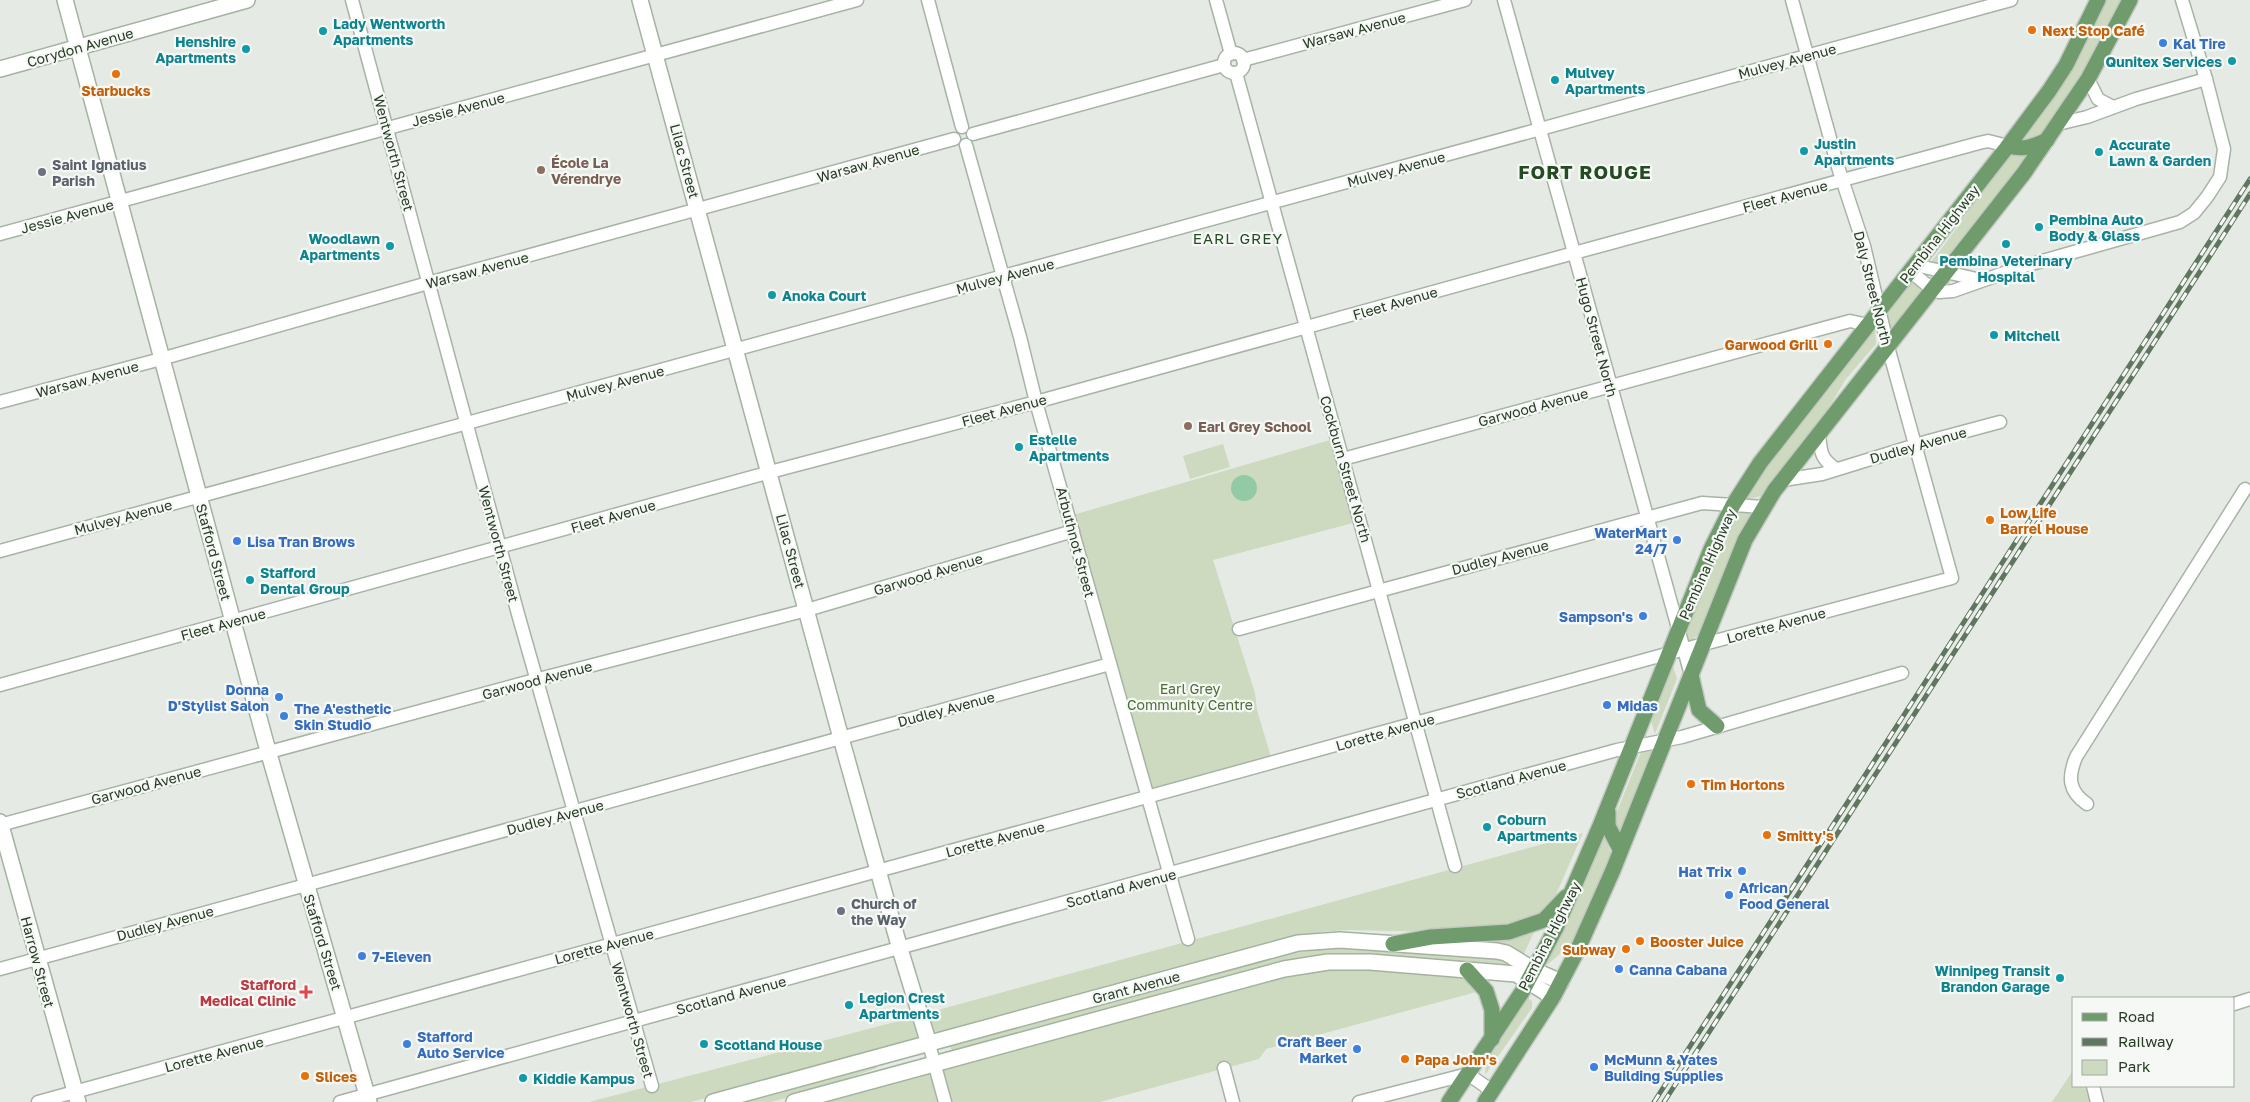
<svg xmlns="http://www.w3.org/2000/svg" width="2250" height="1102" font-family="'Golos Text',sans-serif">
<rect width="100%" height="100%" fill="#e5ebe4"/>
<g fill="#cddabf">
<polygon points="2106,0 2123,0 2098,49 2041,140 2019,143 2067,78"/>
<path d="M2010,153L2028,155L1943,264L1931,262C1959,227 1983,189 2010,153Z"/>
<polygon points="1914,279 1922,291 1890,332 1886,312"/>
<polygon points="1875,325 1876,344 1846,379 1821,420 1761,496 1741,501 1760,472"/>
<polygon points="1330,440 1353,523 1213,560 1255,693 1257,710 1271,757 1152,790 1073,515"/>
<polygon points="1223,444 1230,467 1190,479 1183,456"/>
<polygon points="1734,512 1752,513 1702,631 1689,643 1685,630"/>
<polygon points="1672,663 1677,679 1655,734 1650,717"/>
<polygon points="1653,750 1619,836 1614,819 1641,752"/>
<polygon points="1583,833 1554,899 1545,909 1530,920 1516,925 1440,932 1348,930 1320,932 939,1034 931,1029 927,1013"/>
<polygon points="1603,833 1611,854 1575,941 1547,965"/>
<polygon points="1534,932 1523,956 1510,946 1481,943 1481,940 1517,938"/>
<polygon points="1359,948 1496,958 1513,965 1360,955 952,1051 950,1047 1282,955 1312,950"/>
<polygon points="1329,969 1373,969 1461,976 1468,980 1480,991 1266,1049 1259,1059 1100,1102 821,1102 1303,971"/>
<polygon points="1527,998 1532,1001 1532,1008 1485,1075 1486,1060"/>
<path d="M914,1017C917,1027 922,1037 911,1043L691,1102H589Z"/>
<polygon points="877,1065 877,1068 815,1090 771,1102 744,1102"/>
<polygon points="2074,1069 2074,1086 2087,1086 2091,1102 2052,1102"/>
</g>
<circle fill="#92caa6" cx="1244" cy="488" r="13"/>
<g fill="none" stroke-linecap="round" stroke-linejoin="round">
<defs>
<g id="street">
<polyline points="352,0 518,614 652,1086"/>
<polyline points="928,0 962,127"/>
<polyline points="1216,0 1231,54"/>
<polyline points="1504,0 1691,675"/>
<circle cx="1234" cy="63" r="10"/>
<polyline points="1243,60 1465,0"/>
<polyline points="1236,73 1455,866"/>
<polyline points="2088,79 2098,99 2113,107"/>
<polyline points="2058,124 2087,117 2136,99 2206,79"/>
<polyline points="973,134 1224,65"/>
<polyline points="966,145 1020,337 1036,402 1188,939"/>
<polyline points="0,234 857,0"/>
<polyline points="1915,265 1981,280"/>
<polyline points="1910,271 1932,289 1939,292 1953,291 2021,267 2180,222 2194,213 2207,197 2220,177 2224,149 2206,79 2182,0"/>
<polyline points="0,402 161,359 428,283 954,139"/>
<path d="M1819,434C1821,452 1820,458 1836,469"/>
<polyline points="1343,459 1850,321 1868,325"/>
<polyline points="1783,480 1822,474 1929,441 2000,422"/>
<polyline points="0,551 2011,0"/>
<polyline points="1239,629 1702,503 1764,507"/>
<polyline points="0,685 770,472 1036,402 1574,253 1979,143 1988,141 2008,146"/>
<path d="M2087,804C2068,791 2068,777 2076,757L2245,489"/>
<polyline points="0,825 531,681 807,610 1073,531"/>
<polyline points="0,969 1110,664"/>
<polyline points="2234,1004 2250,999"/>
<polyline points="929,1044 945,1102"/>
<polyline points="1224,1068 1233,1102"/>
<polyline points="2093,1086 2097,1102"/>
<polyline points="38,1102 1670,653 1952,578 1888,347 1864,246 1838,167 1792,0"/>
<polyline points="340,1102 1617,750 1682,737 1902,673"/>
<polyline points="1359,1102 1468,1074 1492,1091"/>
</g>
<g id="secondary">
<polyline points="65,0 265,740 369,1102"/>
<polyline points="640,0 841,738 900,949 929,1044"/>
<polyline points="0,69 247,0"/>
<polyline points="0,822 78,1102"/>
<polyline points="713,1102 1298,943 1340,940 1497,951 1506,953 1534,970 1561,982"/>
<polyline points="794,1102 1284,969 1328,962 1370,962 1516,974 1553,997"/>
</g>
<g id="primary">
<path d="M2008,146C2024,150 2033,147 2047,140"/>
<polyline points="1691,675 1699,710 1717,726"/>
<polyline points="1608,812 1608,826 1620,849"/>
<polyline points="1393,944 1431,937 1509,932 1544,920 1566,897"/>
<polyline points="1467,970 1486,991 1492,1010 1492,1039"/>
<polyline points="1449,1102 1522,992 1556,928 1600,826 1711,549 1733,505 1760,463 2008,146 2049,91 2066,65 2098,0"/>
<polyline points="1485,1102 1553,997 1577,951 1613,870 1745,540 1774,491 2024,173 2088,79 2130,0"/>
</g>
</defs>
<use href="#street" stroke="#a8b3a7" stroke-width="15"/>
<use href="#secondary" stroke="#a3b3a0" stroke-width="18"/>
<use href="#primary" stroke="#c3c8c2" stroke-width="18"/>
<use href="#street" stroke="#fff" stroke-width="12"/>
<use href="#secondary" stroke="#fff" stroke-width="15"/>
<use href="#primary" stroke="#709c6d" stroke-width="15"/>
<defs>
<g id="rail">
<polyline points="1654,1102 2250,179"/>
<polyline points="1664,1102 2250,194"/>
</g>
</defs>
<use href="#rail" stroke="#617660" stroke-width="5"/>
<use href="#rail" stroke="#f5f8f4" stroke-width="3" stroke-dasharray="9" stroke-linecap="butt"/>
</g>
<g fill="#e8710a" stroke="#f5f8f4" stroke-width="2">
<circle cx="2032" cy="30" r="5"/>
<circle cx="116" cy="74" r="5"/>
<circle cx="1828" cy="344" r="5"/>
<circle cx="1990" cy="520" r="5"/>
<circle cx="1691" cy="784" r="5"/>
<circle cx="1767" cy="835" r="5"/>
<circle cx="1640" cy="941" r="5"/>
<circle cx="1626" cy="949" r="5"/>
<circle cx="1405" cy="1059" r="5"/>
<circle cx="305" cy="1076" r="5"/>
</g>
<g fill="#0f9aa8" stroke="#f5f8f4" stroke-width="2">
<circle cx="323" cy="31" r="5"/>
<circle cx="246" cy="49" r="5"/>
<circle cx="2232" cy="61" r="5"/>
<circle cx="1555" cy="80" r="5"/>
<circle cx="1804" cy="151" r="5"/>
<circle cx="2099" cy="152" r="5"/>
<circle cx="2039" cy="227" r="5"/>
<circle cx="2006" cy="244" r="5"/>
<circle cx="390" cy="246" r="5"/>
<circle cx="772" cy="295" r="5"/>
<circle cx="1994" cy="335" r="5"/>
<circle cx="1019" cy="447" r="5"/>
<circle cx="250" cy="580" r="5"/>
<circle cx="1487" cy="827" r="5"/>
<circle cx="2060" cy="978" r="5"/>
<circle cx="849" cy="1005" r="5"/>
<circle cx="704" cy="1044" r="5"/>
<circle cx="523" cy="1078" r="5"/>
</g>
<g fill="#3f7fe0" stroke="#f5f8f4" stroke-width="2">
<circle cx="2163" cy="43" r="5"/>
<circle cx="1677" cy="540" r="5"/>
<circle cx="237" cy="541" r="5"/>
<circle cx="1643" cy="616" r="5"/>
<circle cx="279" cy="697" r="5"/>
<circle cx="1607" cy="705" r="5"/>
<circle cx="284" cy="716" r="5"/>
<circle cx="1742" cy="871" r="5"/>
<circle cx="1729" cy="895" r="5"/>
<circle cx="362" cy="956" r="5"/>
<circle cx="1619" cy="969" r="5"/>
<circle cx="407" cy="1044" r="5"/>
<circle cx="1357" cy="1049" r="5"/>
<circle cx="1594" cy="1067" r="5"/>
</g>
<g fill="#8d6e63" stroke="#f5f8f4" stroke-width="2">
<circle cx="541" cy="170" r="5"/>
<circle cx="1188" cy="426" r="5"/>
</g>
<g fill="#6b7280" stroke="#f5f8f4" stroke-width="2">
<circle cx="42" cy="172" r="5"/>
<circle cx="841" cy="911" r="5"/>
</g>
<path fill="#e0444e" stroke="#f5f8f4" stroke-width="2" d="M303.5 984.5h5v5h5v5h-5v5h-5v-5h-5v-5h5z"/>
<g text-anchor="middle" dominant-baseline="central" stroke-width="4.5" stroke-linejoin="round" paint-order="stroke">
<g font-size="14" font-weight="bold" fill="#0d838f" stroke="#f5f8f4" text-anchor="start">
<text x="333" y="23">Lady Wentworth<tspan x="333" dy="16">Apartments</tspan></text>
<text x="236" y="41" text-anchor="end">Henshire<tspan x="236" dy="16">Apartments</tspan></text>
<text x="2222" y="61" text-anchor="end">Qunitex Services</text>
<text x="1565" y="72">Mulvey<tspan x="1565" dy="16">Apartments</tspan></text>
<text x="1814" y="143">Justin<tspan x="1814" dy="16">Apartments</tspan></text>
<text x="2109" y="144">Accurate<tspan x="2109" dy="16">Lawn &amp; Garden</tspan></text>
<text x="2049" y="219">Pembina Auto<tspan x="2049" dy="16">Body &amp; Glass</tspan></text>
<text x="380" y="238" text-anchor="end">Woodlawn<tspan x="380" dy="16">Apartments</tspan></text>
<text x="2006" y="260" text-anchor="middle">Pembina Veterinary<tspan x="2006" dy="16">Hospital</tspan></text>
<text x="782" y="295">Anoka Court</text>
<text x="2004" y="335">Mitchell</text>
<text x="1029" y="439">Estelle<tspan x="1029" dy="16">Apartments</tspan></text>
<text x="260" y="572">Stafford<tspan x="260" dy="16">Dental Group</tspan></text>
<text x="1497" y="819">Coburn<tspan x="1497" dy="16">Apartments</tspan></text>
<text x="2050" y="970" text-anchor="end">Winnipeg Transit<tspan x="2050" dy="16">Brandon Garage</tspan></text>
<text x="859" y="997">Legion Crest<tspan x="859" dy="16">Apartments</tspan></text>
<text x="714" y="1044">Scotland House</text>
<text x="533" y="1078">Kiddie Kampus</text>
</g>
<g font-size="14" fill="#273b25" stroke="#f5f8f4">
<text transform="translate(1354 30) rotate(-15)">Warsaw Avenue</text>
<text transform="translate(80 47) rotate(-16)">Corydon Avenue</text>
<text transform="translate(1787 61) rotate(-15)">Mulvey Avenue</text>
<text transform="translate(458 109) rotate(-15)">Jessie Avenue</text>
<text transform="translate(394 153) rotate(75)">Wentworth Street</text>
<text transform="translate(685 161) rotate(75)">Lilac Street</text>
<text transform="translate(868 163) rotate(-16)">Warsaw Avenue</text>
<text transform="translate(1396 169) rotate(-15)">Mulvey Avenue</text>
<text transform="translate(1785 196) rotate(-15)">Fleet Avenue</text>
<text transform="translate(67 216) rotate(-15)">Jessie Avenue</text>
<text transform="translate(1939 234) rotate(-52)">Pembina Highway</text>
<text transform="translate(477 270) rotate(-15)">Warsaw Avenue</text>
<text transform="translate(1005 276) rotate(-15)">Mulvey Avenue</text>
<text transform="translate(1873 288) rotate(76)">Daly Street North</text>
<text transform="translate(1395 303) rotate(-16)">Fleet Avenue</text>
<text transform="translate(1597 337) rotate(75)">Hugo Street North</text>
<text transform="translate(87 379) rotate(-15)">Warsaw Avenue</text>
<text transform="translate(615 383) rotate(-15)">Mulvey Avenue</text>
<text transform="translate(1533 407) rotate(-15)">Garwood Avenue</text>
<text transform="translate(1004 410) rotate(-15)">Fleet Avenue</text>
<text transform="translate(1918 445) rotate(-16)">Dudley Avenue</text>
<text transform="translate(1346 469) rotate(74)">Cockburn Street North</text>
<text transform="translate(613 516) rotate(-16)">Fleet Avenue</text>
<text transform="translate(123 517) rotate(-15)">Mulvey Avenue</text>
<text transform="translate(1076 542) rotate(75)">Arbuthnot Street</text>
<text transform="translate(499 544) rotate(75)">Wentworth Street</text>
<text transform="translate(791 551) rotate(75)">Lilac Street</text>
<text transform="translate(214 552) rotate(75)">Stafford Street</text>
<text transform="translate(1500 557) rotate(-15)">Dudley Avenue</text>
<text transform="translate(1707 564) rotate(-66)">Pembina Highway</text>
<text transform="translate(928 574) rotate(-17)">Garwood Avenue</text>
<text transform="translate(223 624) rotate(-15)">Fleet Avenue</text>
<text transform="translate(1776 625) rotate(-15)">Lorette Avenue</text>
<text transform="translate(537 680) rotate(-15)">Garwood Avenue</text>
<text transform="translate(946 709) rotate(-15)">Dudley Avenue</text>
<text transform="translate(1385 732) rotate(-16)">Lorette Avenue</text>
<text transform="translate(1511 779) rotate(-15)">Scotland Avenue</text>
<text transform="translate(146 785) rotate(-15)">Garwood Avenue</text>
<text transform="translate(555 817) rotate(-15)">Dudley Avenue</text>
<text transform="translate(995 839) rotate(-15)">Lorette Avenue</text>
<text transform="translate(1121 888) rotate(-15)">Scotland Avenue</text>
<text transform="translate(165 923) rotate(-15)">Dudley Avenue</text>
<text transform="translate(1549 936) rotate(-63)">Pembina Highway</text>
<text transform="translate(323 942) rotate(73)">Stafford Street</text>
<text transform="translate(604 946) rotate(-15)">Lorette Avenue</text>
<text transform="translate(38 962) rotate(75)">Harrow Street</text>
<text transform="translate(1136 987) rotate(-15)">Grant Avenue</text>
<text transform="translate(731 995) rotate(-15)">Scotland Avenue</text>
<text transform="translate(633 1020) rotate(74)">Wentworth Street</text>
<text transform="translate(214 1054) rotate(-15)">Lorette Avenue</text>
</g>
<g font-size="14" font-weight="bold" fill="#c56008" stroke="#f5f8f4" text-anchor="start">
<text x="2042" y="30">Next Stop Café</text>
<text x="116" y="90" text-anchor="middle">Starbucks</text>
<text x="1818" y="344" text-anchor="end">Garwood Grill</text>
<text x="2000" y="512">Low Life<tspan x="2000" dy="16">Barrel House</tspan></text>
<text x="1701" y="784">Tim Hortons</text>
<text x="1777" y="835">Smitty's</text>
<text x="1650" y="941">Booster Juice</text>
<text x="1616" y="949" text-anchor="end">Subway</text>
<text x="1415" y="1059">Papa John's</text>
<text x="315" y="1076">Slices</text>
</g>
<g font-size="14" font-weight="bold" fill="#366cbe" stroke="#f5f8f4" text-anchor="start">
<text x="2173" y="43">Kal Tire</text>
<text x="1667" y="532" text-anchor="end">WaterMart<tspan x="1667" dy="16">24/7</tspan></text>
<text x="247" y="541">Lisa Tran Brows</text>
<text x="1633" y="616" text-anchor="end">Sampson's</text>
<text x="269" y="689" text-anchor="end">Donna<tspan x="269" dy="16">D'Stylist Salon</tspan></text>
<text x="1617" y="705">Midas</text>
<text x="294" y="708">The A'esthetic<tspan x="294" dy="16">Skin Studio</tspan></text>
<text x="1732" y="871" text-anchor="end">Hat Trix</text>
<text x="1739" y="887">African<tspan x="1739" dy="16">Food General</tspan></text>
<text x="372" y="956">7-Eleven</text>
<text x="1629" y="969">Canna Cabana</text>
<text x="417" y="1036">Stafford<tspan x="417" dy="16">Auto Service</tspan></text>
<text x="1347" y="1041" text-anchor="end">Craft Beer<tspan x="1347" dy="16">Market</tspan></text>
<text x="1604" y="1059">McMunn &amp; Yates<tspan x="1604" dy="16">Building Supplies</tspan></text>
</g>
<g font-size="14" font-weight="bold" fill="#785e54" stroke="#f5f8f4" text-anchor="start">
<text x="551" y="162">École La<tspan x="551" dy="16">Vérendrye</tspan></text>
<text x="1198" y="426">Earl Grey School</text>
</g>
<g font-size="14" font-weight="bold" fill="#5b616d" stroke="#f5f8f4" text-anchor="start">
<text x="52" y="164">Saint Ignatius<tspan x="52" dy="16">Parish</tspan></text>
<text x="851" y="903">Church of<tspan x="851" dy="16">the Way</tspan></text>
</g>
<g font-size="14" fill="#4c6d34" stroke="#f5f8f4">
<text x="1190" y="688">Earl Grey<tspan x="1190" dy="16">Community Centre</tspan></text>
</g>
<g font-size="14" font-weight="bold" fill="#be3a42" stroke="#f5f8f4" text-anchor="end">
<text x="296" y="984">Stafford<tspan x="296" dy="16">Medical Clinic</tspan></text>
</g>
<g font-size="15" letter-spacing="1" fill="#254b23" stroke="#f5f8f4">
<text x="1238" y="238">EARL GREY</text>
</g>
<g font-size="19" font-weight="bold" letter-spacing="1" fill="#254b23" stroke="#f5f8f4">
<text x="1585" y="171">FORT ROUGE</text>
</g>
</g>
<rect x="2072" y="997" width="162" height="90" fill="#f5f8f4" stroke="#a3aca1"/>
<rect x="2082" y="1013" width="25" height="8" fill="#709c6d" stroke="#a3aca1"/>
<text x="2118" y="1022" font-size="15" fill="#273b25">Road</text>
<rect x="2082" y="1038" width="25" height="8" fill="#617660" stroke="#a3aca1"/>
<text x="2118" y="1047" font-size="15" fill="#273b25">Railway</text>
<rect x="2082" y="1060" width="25" height="15" fill="#cddabf" stroke="#a3aca1"/>
<text x="2118" y="1072" font-size="15" fill="#273b25">Park</text>
</svg>
